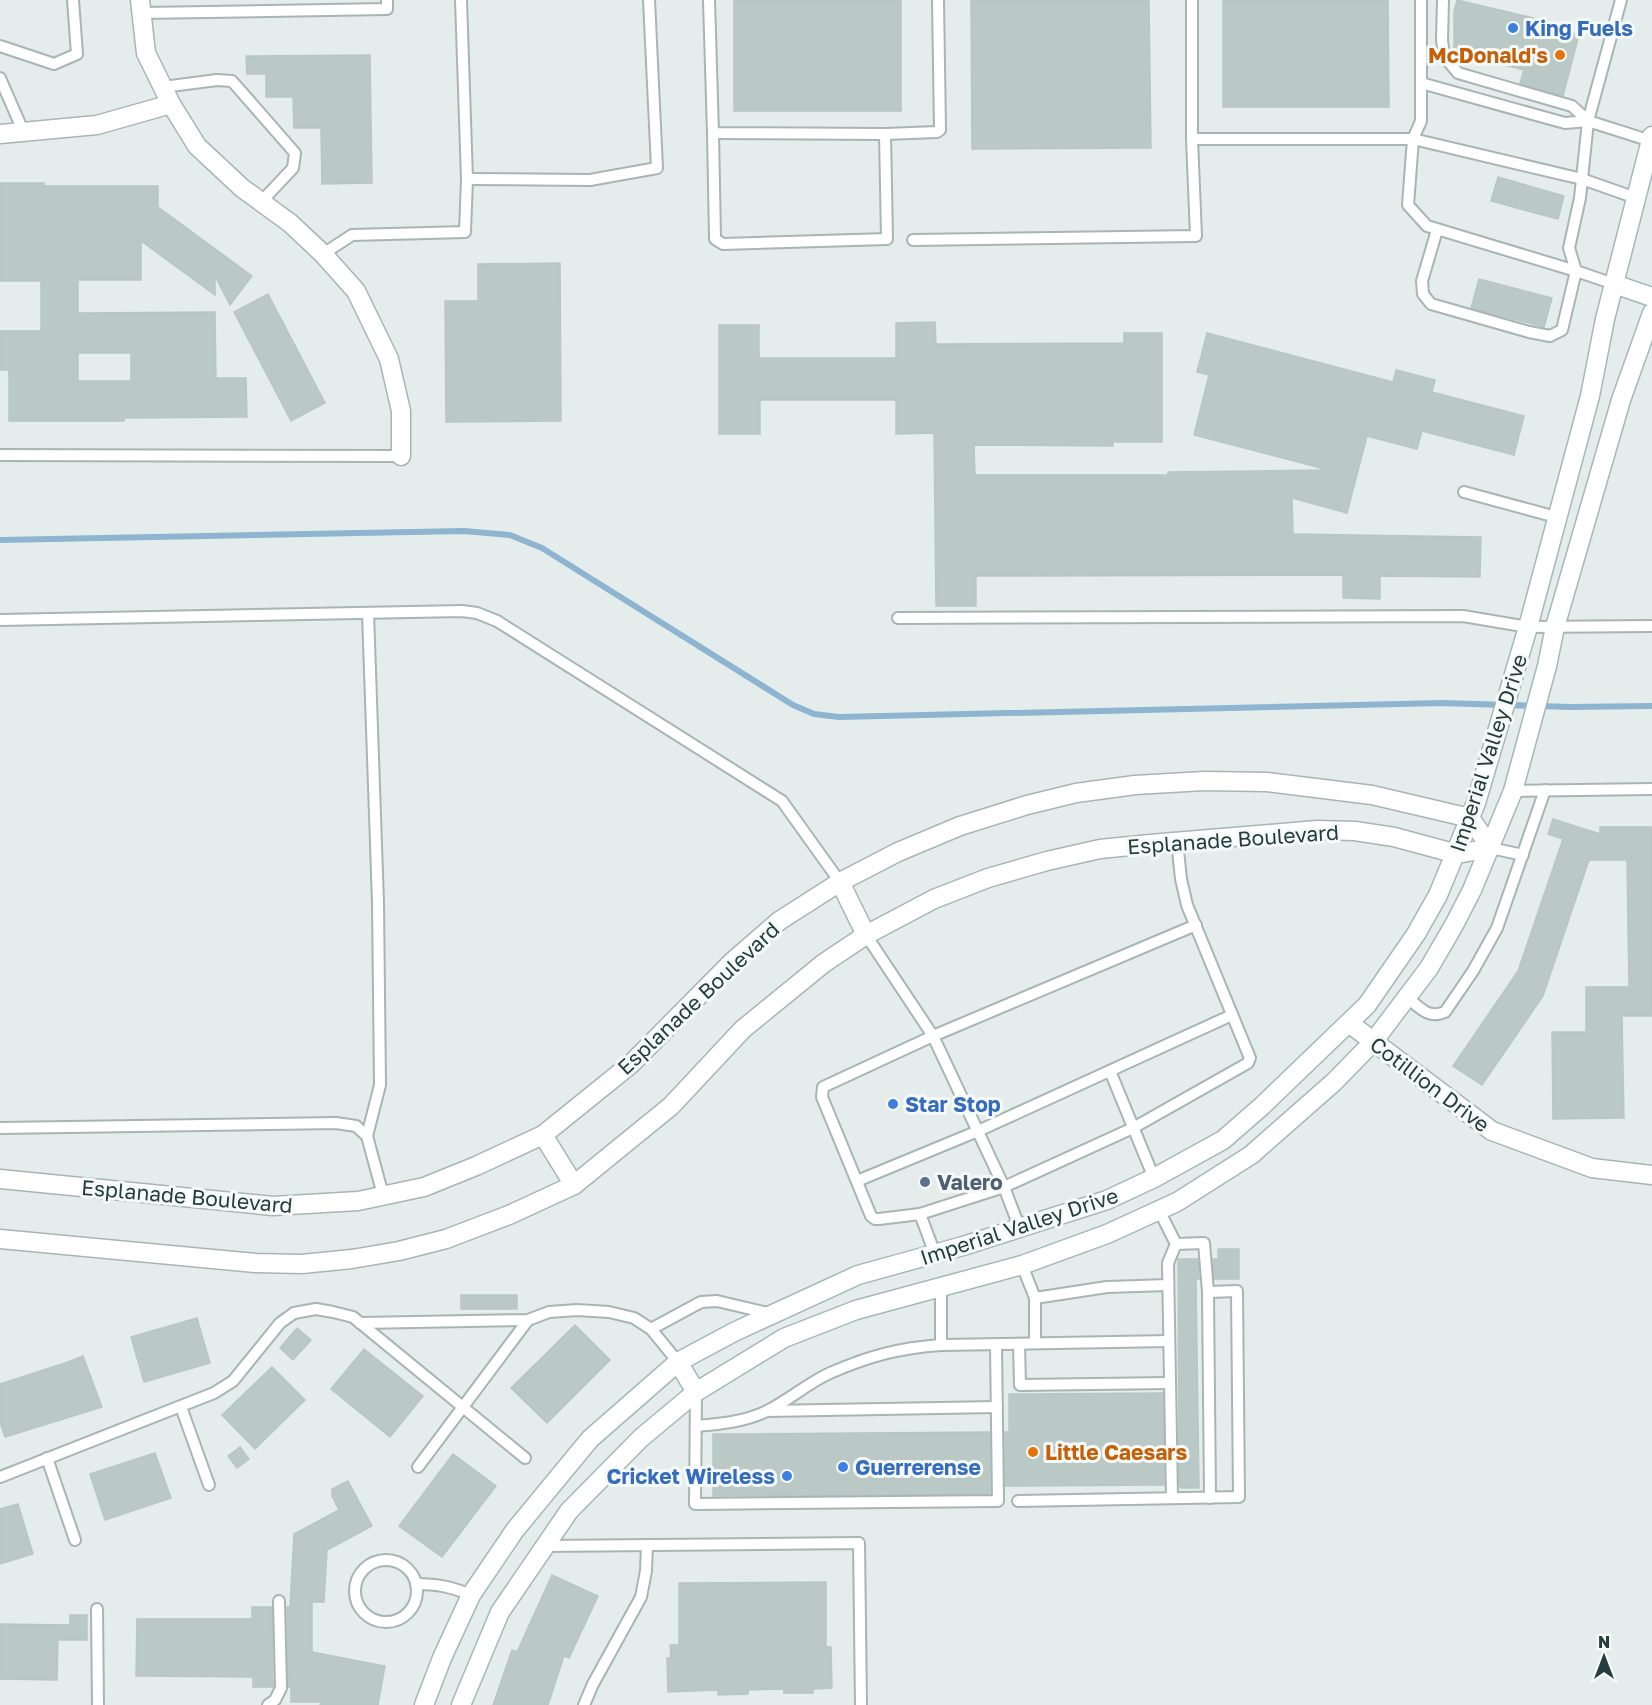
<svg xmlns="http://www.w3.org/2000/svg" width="1652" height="1705" font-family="'Golos Text',sans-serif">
<rect width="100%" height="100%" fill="#e4edec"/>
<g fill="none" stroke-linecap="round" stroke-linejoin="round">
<polyline stroke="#8fb4cf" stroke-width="6" points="0,540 464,531 510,535 542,548 793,705 814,714 839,717 1442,703 1570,707 1652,706"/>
</g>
<g fill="#bac8c6" stroke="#b7c7c4" stroke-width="1.5" fill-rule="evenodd">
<rect x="734" y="0" width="167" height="111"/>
<polygon points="971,0 1149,0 1151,148 972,149"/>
<polygon points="1223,0 1388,0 1389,107 1223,107"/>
<polygon points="1457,0 1555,23 1554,28 1579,35 1563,96 1520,83 1524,70 1454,52 1454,12"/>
<polygon points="370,55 372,183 322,184 321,128 294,128 293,97 266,97 266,74 247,74 246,56"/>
<polygon points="1498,177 1564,196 1558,219 1491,201"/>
<path d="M0,183H44V186H158V207L252,276L230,305L215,276V295L141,241V280H78V313L215,312L216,378H246L247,417L124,418V421H9V370H0V331H41V281H0ZM78,353H131V381H78Z"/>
<polygon points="560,263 561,421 446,422 445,301 478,301 478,264"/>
<polygon points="1479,279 1552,298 1544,327 1471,308"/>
<polygon points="268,294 325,403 291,421 234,312 237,312 236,311"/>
<polygon points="935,322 936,344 1124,343 1124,333 1162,333 1162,442 1113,442 1113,446 974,445 975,475 1168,475 1168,472 1321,470 1321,468 1194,435 1209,375 1197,372 1207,333 1393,382 1396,370 1435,380 1432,392 1524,416 1514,455 1422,431 1417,449 1367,436 1347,513 1292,498 1293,534 1481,537 1480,577 1380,576 1380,599 1343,598 1343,575 976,576 976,606 936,606 934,433 896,434 896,400 760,400 760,434 719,434 719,325 759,325 759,358 896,358 896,323"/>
<polygon points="1553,819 1600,834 1600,827 1652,827 1652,1016 1622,1016 1624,1118 1553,1119 1552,1032 1586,1032 1586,987 1629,987 1627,860 1589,860 1543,996 1482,1085 1453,1066 1518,971 1563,839 1548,834"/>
<polygon points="1218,1249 1239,1249 1239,1279 1214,1279 1213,1259 1218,1259"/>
<polygon points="1178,1259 1198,1259 1199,1279 1196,1279 1199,1488 1181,1488 1179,1485"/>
<rect x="461" y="1295" width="56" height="14"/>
<polygon points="197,1318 210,1363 144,1382 131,1337"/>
<polygon points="575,1325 610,1360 547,1423 511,1388"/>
<polygon points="297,1328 311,1340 293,1360 280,1348"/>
<polygon points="364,1349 423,1396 390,1437 331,1389"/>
<polygon points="83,1356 102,1407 5,1437 0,1422 0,1384 68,1362"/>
<polygon points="272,1367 305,1400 255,1449 222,1415"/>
<polygon points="1163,1393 1164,1485 1005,1486 1005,1432 1009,1432 1009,1394"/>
<polygon points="990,1432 990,1494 713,1496 713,1434"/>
<polygon points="240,1447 249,1459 237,1468 228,1456"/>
<polygon points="155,1453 171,1498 105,1520 90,1474"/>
<polygon points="453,1454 496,1486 442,1557 399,1526"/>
<polygon points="348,1481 372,1526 327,1550 324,1602 312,1602 312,1652 385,1666 378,1705 320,1705 321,1702 291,1702 291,1687 288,1687 287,1607 290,1607 294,1534 339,1510 332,1496 332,1489"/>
<polygon points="18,1504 33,1554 0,1564 0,1509"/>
<polygon points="552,1575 598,1596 569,1658 564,1656 548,1705 493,1705 512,1650 517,1652"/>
<polygon points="826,1582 826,1647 831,1647 832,1688 813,1689 813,1693 784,1693 784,1689 748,1690 748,1694 718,1695 718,1690 668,1692 667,1658 671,1658 670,1645 679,1645 679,1583"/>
<polygon points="252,1607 272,1607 273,1687 253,1687 253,1677 136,1676 137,1619 252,1619"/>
<polygon points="70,1615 87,1615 87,1640 58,1640 57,1680 0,1679 0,1624 70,1625"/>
</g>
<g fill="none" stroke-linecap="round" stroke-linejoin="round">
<defs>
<g id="service">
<polyline points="709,0 713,133 885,134 937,132 940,130 938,0"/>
<polyline points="1192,0 1192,139 1413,139 1421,121 1421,0"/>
<polyline points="1443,0 1442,40 1444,56 1458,73 1572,106 1588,121"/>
<polyline points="142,13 387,9 387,0"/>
<polyline points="0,46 54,64 77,54 73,0"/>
<polyline points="0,78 24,133"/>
<polyline points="1421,83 1565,123 1588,121 1651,141"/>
<polyline points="163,87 217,80 232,81 295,153 293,168 261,202"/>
<polyline points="713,133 715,239 723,244 887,239 885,134"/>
<polyline points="467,179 590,180 657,168 649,0"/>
<polyline points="1437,230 1422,281 1423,294 1431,304 1529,332 1550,336 1562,330 1576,271 1427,226 1408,205 1413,139 1582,179 1636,198"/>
<polyline points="913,240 1196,236 1192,139"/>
<polyline points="323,254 352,235 465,232 467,179 461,0"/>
<polyline points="1614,284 1576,271 1569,248 1580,198 1588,121 1621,0"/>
<polyline points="0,455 401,456"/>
<polyline points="1464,492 1556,517"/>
<polyline points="368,613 378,902 380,1085 367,1136 383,1195"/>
<polyline points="898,618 1463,616 1528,627 1652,626"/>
<polyline points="0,620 462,611 477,613 497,621 782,801 840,882"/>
<polyline points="1513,791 1652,789"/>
<polyline points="1491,848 1523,855"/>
<polyline points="866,935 933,1036 1004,1187 1020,1229"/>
<path d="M1407,997C1420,1008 1428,1019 1445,1012L1473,971L1497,928L1545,790"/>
<polyline points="1110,1071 1154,1178"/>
<polyline points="0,1128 336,1123 356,1126 367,1136"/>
<polyline points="857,1181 978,1131 1232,1015"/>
<polyline points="1159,1210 1176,1244"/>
<polyline points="920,1214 879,1219 875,1219 871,1216 822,1097 823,1087 933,1036 1196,925"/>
<polyline points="935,1254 920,1214 1004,1187 1133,1128 1248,1063 1250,1058 1187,905 1181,879 1177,841"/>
<polyline points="1022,1265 1035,1298 1035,1343"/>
<polyline points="1035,1298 1107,1287 1168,1285"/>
<polyline points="360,1323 528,1320 549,1312 577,1310 609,1312 634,1318 651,1329 678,1362"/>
<polyline points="651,1329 701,1302 717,1301 772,1314"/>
<polyline points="1019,1344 1020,1385 1170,1383"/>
<polyline points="941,1345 941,1287"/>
<polyline points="696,1392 695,1504 998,1501 996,1344"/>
<polyline points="181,1407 209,1485"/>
<polyline points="767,1411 997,1407"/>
<path d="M696,1426C720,1424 744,1422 767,1411C789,1400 808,1383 830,1373C869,1356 899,1348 941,1345L1169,1341"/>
<polyline points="47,1458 75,1540"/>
<polyline points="418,1467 528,1320"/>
<polyline points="0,1477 214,1393 233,1381 280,1323 294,1313 316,1309 333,1312 353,1317 525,1458"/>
<polyline points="1172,1498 1168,1263 1176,1244 1204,1243 1208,1292 1210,1498"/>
<polyline points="1018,1501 1239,1497 1237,1291 1208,1292"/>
<polyline points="544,1546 859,1543 861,1705"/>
<circle cx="386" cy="1591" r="31"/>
<path d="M416,1584C438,1584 452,1587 471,1595"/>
<polyline points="97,1609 98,1705"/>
<polyline points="268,1705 275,1700 281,1688 279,1601"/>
<polyline points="584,1705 593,1684 641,1597 646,1571 647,1545"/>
</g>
<g id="minor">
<polyline points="140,0 146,53 171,104 197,146 242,188 290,223 323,254 356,291 389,359 401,411 401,456"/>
<polyline points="0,134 97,125 171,104"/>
<polyline points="1349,1023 1492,1131 1592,1168 1652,1175"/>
</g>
<g id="tertiary">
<polyline points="840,882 866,935"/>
<polyline points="543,1135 574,1185"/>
<polyline points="0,1179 273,1206 358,1201 424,1187 476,1166 543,1135 631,1064 732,962 779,921 840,882 898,852 960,826 1027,805 1076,793 1135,785 1204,781 1267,782 1372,795 1470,818 1491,848 1457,854 1394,837 1355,831 1317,830 1150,844 1100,849 1047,861 988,878 934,899 866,935 824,963 743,1029 671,1106 574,1185 509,1215 446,1239 399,1251 352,1259 302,1264 255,1263 0,1239"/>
</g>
<g id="secondary">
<polyline points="1614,284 1652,297"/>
<polyline points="678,1362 696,1392"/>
<polyline points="424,1705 442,1658 471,1595 515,1530 590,1439 678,1362 734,1332 858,1275 963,1246 1107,1200 1154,1178 1223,1140 1262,1106 1367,1005 1416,934 1438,895 1476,803 1528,627 1590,396 1605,319 1652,136"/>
<polyline points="461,1705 500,1612 569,1511 641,1438 696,1392 784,1338 856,1310 1022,1265 1107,1234 1177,1202 1251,1155 1334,1082 1373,1042 1429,968 1454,925 1472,890 1513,791 1547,666 1555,627 1621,400 1652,313"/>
</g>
</defs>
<use href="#service" stroke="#a7b5b4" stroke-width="14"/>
<use href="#minor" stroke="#a7b5b4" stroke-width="21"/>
<use href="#tertiary" stroke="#a7b5b4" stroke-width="21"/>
<use href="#secondary" stroke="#a3b8b7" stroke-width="21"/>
<use href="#service" stroke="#fff" stroke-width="10"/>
<use href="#minor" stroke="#fff" stroke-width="18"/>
<use href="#tertiary" stroke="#fff" stroke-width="18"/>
<use href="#secondary" stroke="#fff" stroke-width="18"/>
</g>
<g fill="#3f7fe0" stroke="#f5faf9" stroke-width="2">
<circle cx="1513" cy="28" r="6"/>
<circle cx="893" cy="1104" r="6"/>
<circle cx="843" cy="1467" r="6"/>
<circle cx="787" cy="1476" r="6"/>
</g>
<g fill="#e8710a" stroke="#f5faf9" stroke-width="2">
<circle cx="1560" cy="55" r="6"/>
<circle cx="1033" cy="1452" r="6"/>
</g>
<circle fill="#5c6f8a" stroke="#f5faf9" stroke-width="2" cx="925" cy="1182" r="6"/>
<g text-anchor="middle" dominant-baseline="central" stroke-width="6" stroke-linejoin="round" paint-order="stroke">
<g font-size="21" font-weight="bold" fill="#366cbe" stroke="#f5faf9" text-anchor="start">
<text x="1525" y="28">King Fuels</text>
<text x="905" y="1104">Star Stop</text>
<text x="855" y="1467">Guerrerense</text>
<text x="775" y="1476" text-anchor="end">Cricket Wireless</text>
</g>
<g font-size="21" font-weight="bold" fill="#c56008" stroke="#f5faf9" text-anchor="end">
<text x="1548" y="55">McDonald's</text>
<text x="1045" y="1452" text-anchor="start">Little Caesars</text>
</g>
<g font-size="21" fill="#243e3e" stroke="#f5faf9">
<text transform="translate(1488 753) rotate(-72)">Imperial Valley Drive</text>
<text transform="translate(1233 839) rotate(-4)">Esplanade Boulevard</text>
<text transform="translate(698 998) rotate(-43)">Esplanade Boulevard</text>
<text transform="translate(1430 1084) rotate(37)">Cotillion Drive</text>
<text transform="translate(187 1196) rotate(5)">Esplanade Boulevard</text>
<text transform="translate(1019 1226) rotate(-18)">Imperial Valley Drive</text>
</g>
<g font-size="21" font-weight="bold" fill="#4e5e75" stroke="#f5faf9" text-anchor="start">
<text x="937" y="1182">Valero</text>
</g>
</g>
<g transform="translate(1604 1657)" stroke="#f5faf9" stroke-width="4.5" paint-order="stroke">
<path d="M0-4.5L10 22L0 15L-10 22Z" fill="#243e3e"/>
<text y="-9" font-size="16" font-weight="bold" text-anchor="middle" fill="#243e3e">N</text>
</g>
</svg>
